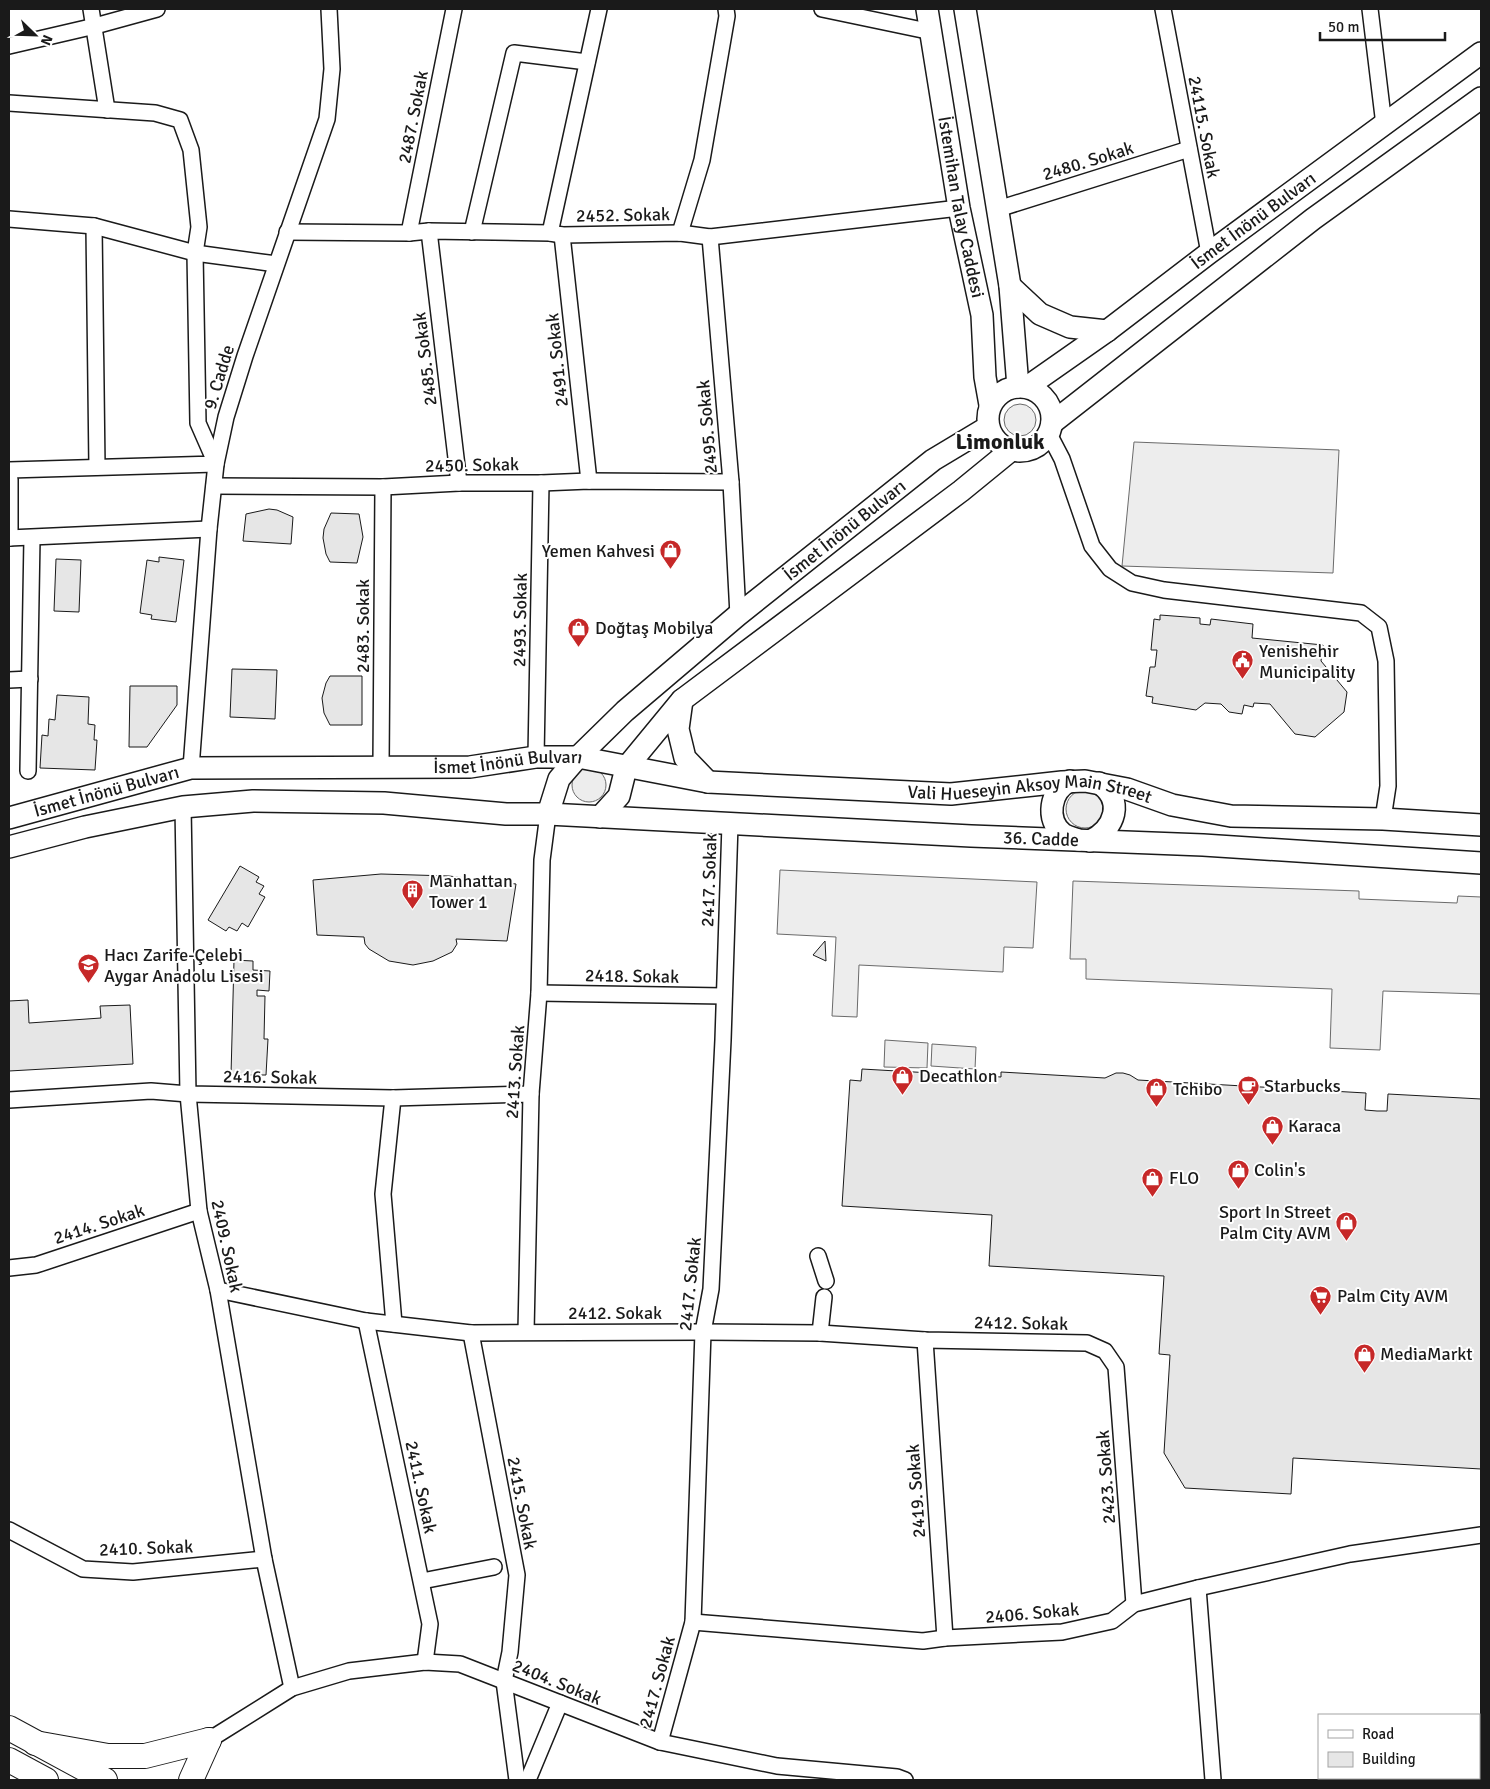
<svg xmlns="http://www.w3.org/2000/svg" width="1490" height="1789" font-family="Signika,sans-serif">
<rect width="100%" height="100%" fill="#fff"/>
<g fill="#ededed" stroke="#6a6a6a">
<circle cx="1020" cy="420" r="16"/>
<polygon points="1134,442 1339,450 1333,573 1122,566"/>
<circle cx="589" cy="785" r="17"/>
<circle cx="1085" cy="809" r="19"/>
<polygon points="780,870 1037,882 1033,948 1004,947 1003,972 859,965 857,1017 832,1016 836,937 777,934"/>
<polygon points="1073,881 1359,891 1359,899 1457,903 1458,896 1481,897 1481,994 1383,991 1380,1050 1330,1048 1332,989 1086,979 1086,959 1070,959"/>
<polygon points="885,1040 928,1043 927,1068 884,1067"/>
<polygon points="932,1044 976,1047 975,1069 931,1066"/>
</g>
<g fill="#e6e6e6" stroke="#1a1a1a">
<polygon points="269,509 277,510 293,517 291,544 243,541 246,514"/>
<polygon points="331,513 359,514 363,537 357,563 330,562 326,554 323,538 324,529"/>
<polygon points="159,557 184,560 176,622 151,619 152,615 140,613 147,560 159,562"/>
<polygon points="56,559 81,560 79,612 54,611"/>
<polygon points="1160,615 1200,618 1200,624 1210,625 1211,619 1253,624 1252,638 1323,645 1321,661 1347,692 1344,712 1315,737 1295,734 1270,704 1254,703 1253,707 1244,705 1242,714 1229,712 1221,704 1205,703 1196,710 1152,703 1153,697 1146,696 1150,667 1155,667 1157,650 1151,650 1154,619 1160,620"/>
<polygon points="232,669 277,670 275,719 230,717"/>
<polygon points="330,676 362,676 362,725 330,725 324,713 322,698 326,683"/>
<polygon points="130,686 177,686 177,705 147,747 129,747"/>
<polygon points="57,695 89,697 88,724 95,725 94,740 97,740 95,770 40,768 42,735 48,736 49,719 55,720"/>
<polygon points="240,866 259,877 256,882 264,886 259,894 265,897 248,927 242,923 237,931 229,927 226,931 208,920"/>
<polygon points="381,874 449,876 516,884 507,941 456,939 457,944 452,952 433,961 413,965 389,961 369,949 365,944 364,937 317,935 313,880"/>
<polygon points="825,941 826,961 813,955"/>
<polygon points="234,960 253,961 253,970 270,971 269,991 257,990 257,996 265,996 264,1039 268,1039 266,1075 231,1075"/>
<polygon points="28,1000 29,1023 101,1018 100,1006 130,1005 133,1064 9,1071 9,1001"/>
<polygon points="862,1069 1001,1077 1001,1072 1105,1078 1116,1073 1123,1073 1130,1075 1138,1080 1366,1093 1365,1110 1377,1111 1387,1111 1388,1094 1481,1099 1481,1469 1293,1458 1291,1494 1185,1488 1164,1453 1170,1355 1159,1354 1164,1276 989,1266 992,1215 842,1206 850,1080 861,1081"/>
</g>
<g fill="none" stroke-linecap="round" stroke-linejoin="round">
<defs>
<g id="street">
<polyline points="91,9 107,110"/>
<polyline points="822,9 932,32"/>
<polyline points="1163,9 1209,253"/>
<polyline points="1370,9 1384,125"/>
<polyline points="9,46 95,26 157,9"/>
<polyline points="9,103 155,113 180,120 191,150 199,227 195,253 198,423 216,464 9,470"/>
<polyline points="998,209 1189,149"/>
<polyline points="9,219 94,226 195,253 276,264"/>
<polyline points="94,226 97,467"/>
<polyline points="429,231 459,483"/>
<polyline points="287,232 409,233 429,231 550,233 562,235 680,233 710,237 959,208"/>
<polyline points="472,232 514,53 587,62"/>
<polyline points="409,233 454,9"/>
<polyline points="550,233 599,9"/>
<polyline points="680,233 702,160 727,16 726,9"/>
<polyline points="562,235 589,481"/>
<polyline points="710,237 731,482 738,615"/>
<polyline points="1049,434 1062,459 1092,546 1110,569 1132,583 1164,590 1361,613 1379,627 1386,661 1388,786 1383,819"/>
<polyline points="9,474 10,480 10,538"/>
<polyline points="214,486 383,487 459,483 541,483 589,481 731,482"/>
<polyline points="9,538 209,529"/>
<polyline points="9,680 30,679"/>
<polyline points="536,757 541,483"/>
<polyline points="381,766 383,487"/>
<polyline points="191,768 209,529 216,464 226,417 245,356 327,119 332,69 329,9"/>
<polyline points="28,771 32,538"/>
<polyline points="183,807 188,1094 199,1211 218,1290 264,1559 292,1688"/>
<polyline points="539,993 724,996"/>
<polyline points="393,1098 383,1194 394,1324"/>
<polyline points="9,1100 151,1091 188,1094 393,1098 531,1094"/>
<polyline points="818,1256 826,1281"/>
<polyline points="9,1268 36,1265 199,1211"/>
<polyline points="218,1290 366,1321 471,1333 703,1332 820,1333 925,1340 1087,1343 1105,1351 1116,1367 1134,1604"/>
<polyline points="366,1321 430,1624 425,1662"/>
<polyline points="526,1332 531,1094 539,993 542,860 548,814"/>
<polyline points="471,1333 517,1575 510,1652 504,1681 517,1780"/>
<polyline points="820,1333 824,1297"/>
<polyline points="925,1340 945,1638"/>
<polyline points="9,1530 83,1569 133,1572 264,1559"/>
<polyline points="422,1581 494,1567"/>
<polyline points="1198,1588 1213,1780"/>
<polyline points="693,1622 923,1641 945,1638 1062,1632 1112,1621 1134,1604 1198,1588 1350,1554 1481,1535"/>
<polyline points="1479,1736 1481,1735"/>
<polyline points="209,1740 292,1688 349,1671 425,1662 460,1664 660,1742 777,1766 897,1777 905,1780"/>
<polyline points="660,1742 693,1622 703,1332 711,1289 723,1040 730,824"/>
<polyline points="528,1780 560,1703"/>
<polyline points="1365,1780 1368,1778"/>
</g>
<g id="secondary">
<path id="s1" d="M927,9L959,208L982,315L985,377L990,405"/>
<polyline points="965,9 1010,286 1018,387"/>
<polyline points="1010,286 1040,314 1070,327 1107,331"/>
<circle cx="1020" cy="419" r="32"/>
<path id="s2" d="M1027,387L1107,331L1209,253L1481,53"/>
<polyline points="1052,423 1313,219 1481,98"/>
<polyline points="682,700 678,729 685,758 708,782"/>
<path d="M1070,781C1050,790 1045,820 1063,834C1068,837 1073,838 1078,840"/>
<path id="s3" d="M548,814L559,779L578,757L625,711L738,615L933,460L988,427"/>
<polyline points="600,817 619,796 626,768 682,700 961,491 1010,451"/>
<path id="s4" d="M9,818L191,768L470,767L536,757H578L708,782L951,794L1062,782L1085,781L1127,789L1172,805L1231,816L1383,819L1481,825"/>
<path d="M1090,841C1115,829 1125,800 1099,783"/>
<path id="s5" d="M9,847L85,827L183,807L253,801L384,803L506,814H548L971,836L1203,845L1481,863"/>
</g>
<g id="primary">
<polyline points="9,1728 105,1780"/>
<polyline points="35,1743 108,1756 145,1756 209,1740"/>
<polyline points="9,1760 46,1780"/>
<polyline points="191,1780 209,1740"/>
</g>
</defs>
<use href="#street" stroke="#1a1a1a" stroke-width="18"/>
<use href="#secondary" stroke="#1a1a1a" stroke-width="24"/>
<use href="#primary" stroke="#1a1a1a" stroke-width="26"/>
<use href="#street" stroke="#fff" stroke-width="15"/>
<use href="#secondary" stroke="#fff" stroke-width="21"/>
<use href="#primary" stroke="#fff" stroke-width="24"/>
</g>
<defs>
<symbol id="shop-pin" viewBox="-11 -11 22 30"><path d="M0 17L-7.5 6A9.5 9.5 0 1 1 7.5 6Z" fill="#c62828" stroke="#fff"/><path d="M-5-2.5h2.3a2.7 3.5 0 0 1 5.4 0H5L5.5 6h-11ZM-1.5-2.5h3a1.5 2.3 0 0 0-3 0Z" fill="#fff"/></symbol>
<symbol id="civic-pin" viewBox="-11 -11 22 30"><path d="M0 17L-7.5 6A9.5 9.5 0 1 1 7.5 6Z" fill="#c62828" stroke="#fff"/><path d="M-.6-6.5H3V-4.5H.6V-3L4-1V1h2V6H-6V1h2V-1L-.6-3ZM-1.2 2.5V6h2.4V2.5Z" fill="#fff"/></symbol>
<symbol id="building-pin" viewBox="-11 -11 22 30"><path d="M0 17L-7.5 6A9.5 9.5 0 1 1 7.5 6Z" fill="#c62828" stroke="#fff"/><path d="M-4-6H4V6H1V3H-1V6H-4ZM-2.5-4.3h1.7v1.8h-1.7ZM.8-4.3h1.7v1.8H.8ZM-2.5-1h1.7V.8h-1.7ZM.8-1h1.7V.8H.8Z" fill="#fff"/></symbol>
<symbol id="school-pin" viewBox="-11 -11 22 30"><path d="M0 17L-7.5 6A9.5 9.5 0 1 1 7.5 6Z" fill="#c62828" stroke="#fff"/><path d="M0-5L7-2L0 1L-7-2ZM-4 1L0 2.5L4 1V4Q0 6-4 4Z" fill="#fff"/></symbol>
<symbol id="cafe-pin" viewBox="-11 -11 22 30"><path d="M0 17L-7.5 6A9.5 9.5 0 1 1 7.5 6Z" fill="#c62828" stroke="#fff"/><path d="M-5.5-4.5H6V0H3Q3 3.5 0 3.5H-2.5Q-5.5 3.5-5.5 0ZM3-3.2v2h1.7v-2ZM-6 4.5H4V6H-6Z" fill="#fff"/></symbol>
<symbol id="supermarket-pin" viewBox="-11 -11 22 30"><path d="M0 17L-7.5 6A9.5 9.5 0 1 1 7.5 6Z" fill="#c62828" stroke="#fff"/><path d="M-6-5.5h2.5l.6 2H6L4.5 2H-2.5L-4.4-4H-6ZM-1.5 3.2a1.3 1.3 0 1 0 .1 0ZM3 3.2a1.3 1.3 0 1 0 .1 0Z" fill="#fff"/></symbol>
</defs>
<g fill-rule="evenodd">
<use href="#shop-pin" x="658" y="538" width="25" height="34"/>
<use href="#shop-pin" x="566" y="616" width="25" height="34"/>
<use href="#civic-pin" x="1230" y="648" width="25" height="34"/>
<use href="#building-pin" x="400" y="878" width="25" height="34"/>
<use href="#school-pin" x="76" y="952" width="25" height="34"/>
<use href="#shop-pin" x="890" y="1064" width="25" height="34"/>
<use href="#cafe-pin" x="1236" y="1074" width="25" height="34"/>
<use href="#shop-pin" x="1144" y="1076" width="25" height="34"/>
<use href="#shop-pin" x="1260" y="1114" width="25" height="34"/>
<use href="#shop-pin" x="1226" y="1158" width="25" height="34"/>
<use href="#shop-pin" x="1140" y="1166" width="25" height="34"/>
<use href="#shop-pin" x="1334" y="1210" width="25" height="34"/>
<use href="#supermarket-pin" x="1308" y="1284" width="25" height="34"/>
<use href="#shop-pin" x="1352" y="1342" width="25" height="34"/>
</g>
<g text-anchor="middle" dominant-baseline="central" stroke-width="4" stroke-linejoin="round" paint-order="stroke">
<g font-size="18" fill="#1a1a1a" stroke="#fff">
<text transform="translate(413 117) rotate(-79)">2487. Sokak</text>
<text transform="translate(1204 127) rotate(79)">24115. Sokak</text>
<text transform="translate(1088 161) rotate(-17)">2480. Sokak</text>
<text stroke="none"><textPath href="#s1" startOffset="201">İstemihan Talay Caddesi</textPath></text>
<text transform="translate(623 215) rotate(-1)">2452. Sokak</text>
<text stroke="none"><textPath href="#s2" startOffset="281">İsmet İnönü Bulvarı</textPath></text>
<text transform="translate(425 359) rotate(-97)">2485. Sokak</text>
<text transform="translate(557 360) rotate(-96)">2491. Sokak</text>
<text transform="translate(219 377) rotate(-73)">9. Cadde</text>
<text transform="translate(707 427) rotate(-95)">2495. Sokak</text>
<text transform="translate(472 465) rotate(-1)">2450. Sokak</text>
<text stroke="none"><textPath href="#s3" startOffset="416">İsmet İnönü Bulvarı</textPath></text>
<text transform="translate(520 620) rotate(-89)">2493. Sokak</text>
<text transform="translate(363 626) rotate(-90)">2483. Sokak</text>
<text stroke="none"><textPath href="#s4" startOffset="506">İsmet İnönü Bulvarı</textPath></text>
<text stroke="none"><textPath href="#s4" startOffset="101">İsmet İnönü Bulvarı</textPath></text>
<text stroke="none"><textPath href="#s4" startOffset="1032">Vali Hueseyin Aksoy Main Street</textPath></text>
<text stroke="none"><textPath href="#s5" startOffset="1038">36. Cadde</textPath></text>
<text transform="translate(709 880) rotate(-88)">2417. Sokak</text>
<text transform="translate(632 976) rotate(1)">2418. Sokak</text>
<text transform="translate(515 1072) rotate(-86)">2413. Sokak</text>
<text transform="translate(270 1077) rotate(1)">2416. Sokak</text>
<text transform="translate(99 1224) rotate(-18)">2414. Sokak</text>
<text transform="translate(227 1246) rotate(78)">2409. Sokak</text>
<text transform="translate(690 1284) rotate(-84)">2417. Sokak</text>
<text x="615" y="1313">2412. Sokak</text>
<text transform="translate(1021 1323) rotate(1)">2412. Sokak</text>
<text transform="translate(1106 1477) rotate(-94)">2423. Sokak</text>
<text transform="translate(421 1487) rotate(78)">2411. Sokak</text>
<text transform="translate(916 1491) rotate(-94)">2419. Sokak</text>
<text transform="translate(522 1503) rotate(79)">2415. Sokak</text>
<text transform="translate(146 1548) rotate(-2)">2410. Sokak</text>
<text transform="translate(1032 1613) rotate(-5)">2406. Sokak</text>
<text transform="translate(557 1682) rotate(22)">2404. Sokak</text>
<text transform="translate(657 1682) rotate(-75)">2417. Sokak</text>
</g>
<g font-size="18" fill="#1a1a1a" stroke="#fff" text-anchor="start">
<text x="655" y="551" text-anchor="end">Yemen Kahvesi</text>
<text x="595" y="628">Doğtaş Mobilya</text>
<text x="1259" y="651">Yenishehir<tspan x="1259" dy="21">Municipality</tspan></text>
<text x="429" y="881">Manhattan<tspan x="429" dy="21">Tower 1</tspan></text>
<text x="104" y="955">Hacı Zarife-Çelebi<tspan x="104" dy="21">Aygar Anadolu Lisesi</tspan></text>
<text x="919" y="1076">Decathlon</text>
<text x="1264" y="1086">Starbucks</text>
<text x="1173" y="1089">Tchibo</text>
<text x="1288" y="1126">Karaca</text>
<text x="1254" y="1170">Colin's</text>
<text x="1169" y="1178">FLO</text>
<text x="1331" y="1212" text-anchor="end">Sport In Street<tspan x="1331" dy="21">Palm City AVM</tspan></text>
<text x="1337" y="1296">Palm City AVM</text>
<text x="1380" y="1354">MediaMarkt</text>
</g>
<g font-size="22" font-weight="bold" fill="#1a1a1a" stroke="#fff">
<text x="1000" y="441">Limonluk</text>
</g>
</g>
<rect width="1490" height="1789" fill="none" stroke="#1a1a1a" stroke-width="20"/>
<rect x="1318" y="1714" width="162" height="65" fill="#ffffff" stroke="#a3a3a3"/>
<rect x="1328" y="1730" width="25" height="8" fill="#ffffff" stroke="#a3a3a3"/>
<text x="1362" y="1739" font-size="15" fill="#1a1a1a">Road</text>
<rect x="1328" y="1752" width="25" height="15" fill="#e6e6e6" stroke="#a3a3a3"/>
<text x="1362" y="1764" font-size="15" fill="#1a1a1a">Building</text>
<g transform="translate(35 35) rotate(113)" stroke="#ffffff" stroke-width="4" paint-order="stroke">
<path d="M0-4L9 19L0 12L-9 19Z" fill="#1a1a1a"/>
<text y="-8" font-size="14" font-weight="bold" text-anchor="middle" fill="#1a1a1a">N</text>
</g>
<path d="M1320 32v8h125v-8" fill="none" stroke="#1a1a1a" stroke-width="2.5"/>
<text x="1328" y="32" font-size="15" fill="#1a1a1a" stroke="#ffffff" stroke-width="4" paint-order="stroke">50 m</text>
</svg>
